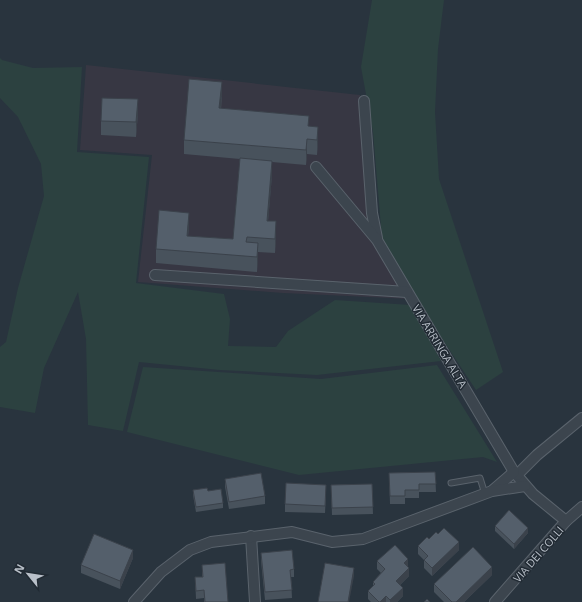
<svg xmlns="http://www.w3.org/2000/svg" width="582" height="602" font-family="'Open Sans',sans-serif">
<rect width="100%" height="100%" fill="#29343e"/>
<polygon fill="#373743" points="86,65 360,95 365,187 369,225 412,299 283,293 138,282 152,155 80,150"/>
<g fill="#2c4140">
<polygon points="372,0 444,0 438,49 435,112 439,179 503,372 476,390 419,304 382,239 373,132 361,67"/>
<polygon points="0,58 2,60 33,68 82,67 77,152 149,157 136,283 224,294 230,319 228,346 276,347 288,331 335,300 411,305 441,361 317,375 220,370 139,362 123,431 88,425 86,339 78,292 44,368 35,413 0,407 0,347 6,342 18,288 44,196 41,164 18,117 0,98"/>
<polygon points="437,365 497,462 483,457 299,475 127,432 143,367 321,379"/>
</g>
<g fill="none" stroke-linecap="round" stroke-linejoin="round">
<defs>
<polyline id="service" points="451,483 480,478 485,494"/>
<g id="minor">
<polyline points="364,101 372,213 377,238"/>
<polyline points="316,167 377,240 514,472 533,494 566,521"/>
<polyline points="155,275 407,292"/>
<polyline points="517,475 537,455 582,418"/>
<polyline points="493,490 514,472"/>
<polyline points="251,536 255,602"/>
<polyline points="134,602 161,572 190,550 211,542 292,532 332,542 363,539 492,491 525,486"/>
<polyline points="495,602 566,521 582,507"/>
</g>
</defs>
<use href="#service" stroke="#5a636c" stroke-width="7"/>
<use href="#minor" stroke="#5a636c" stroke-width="12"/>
<use href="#service" stroke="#3c454e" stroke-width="5"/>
<use href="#minor" stroke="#3c454e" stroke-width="10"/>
</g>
<g fill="#48525c">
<polygon points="222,96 221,109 309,126 318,141 317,155 307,154 306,165 272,162 272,175 268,221 276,236 275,253 258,252 257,272 156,263 156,249 189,227 188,236 233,239 240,159 184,154 184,140"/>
<polygon points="138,113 136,137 101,135 101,121"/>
<polygon points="435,472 436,492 419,492 419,498 405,498 405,504 390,504 389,473"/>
<polygon points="225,479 265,496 265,504 229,509 225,487"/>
<polygon points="372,484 373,514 332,515 331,485"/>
<polygon points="193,490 208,491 223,503 223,508 196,512 193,495"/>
<polygon points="326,493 325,513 285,512 285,504"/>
<polygon points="495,526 528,533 514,549 495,531"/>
<polygon points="438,534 459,550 432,576 424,568 424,560 418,554 418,546 429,539"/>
<polygon points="261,553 294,569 294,577 291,577 292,598 265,600 261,561"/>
<polygon points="133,558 120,589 81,573 81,565"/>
<polygon points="377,561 408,567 409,576 400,585 403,596 397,602 371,602 368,599 368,591 373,587 373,582 381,573 377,569"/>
<polygon points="202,565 228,602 204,602 204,598 196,599 195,577 202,577"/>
<polygon points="492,575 464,602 444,602 434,592 434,584"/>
</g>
<g fill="#3b424b">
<polygon points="222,82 222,96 219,123 219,108"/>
<polygon points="138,99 138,113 136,137 136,122"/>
<polygon points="318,127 318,141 317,155 317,140"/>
<polygon points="307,139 307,154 306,165 306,150"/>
<polygon points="272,161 272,175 267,235 267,221"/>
<polygon points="189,213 189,227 187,250 187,236"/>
<polygon points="276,221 276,236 275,253 275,239"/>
<polygon points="258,243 258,258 257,272 257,257"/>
<polygon points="528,528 528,533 514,549 514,544"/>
<polygon points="459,542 459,550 432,576 432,568"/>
<polygon points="133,550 133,558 120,589 120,581"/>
<polygon points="408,559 408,567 404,563"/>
<polygon points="492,567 492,575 464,602 456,602"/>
<polygon points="354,568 354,576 349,602 348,602"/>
<polygon points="409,568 409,576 396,589 396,581"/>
<polygon points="403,588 403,596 397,602 390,602 390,600"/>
<polygon points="386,596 386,602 380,602"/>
</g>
<g fill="#545f6b" stroke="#3b424b">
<polygon points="189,79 222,82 219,108 309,116 308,126 318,127 317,140 307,139 306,150 184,140"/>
<polygon points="102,98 138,99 136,122 101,121"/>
<polygon points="240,158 272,161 267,221 276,221 275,239 247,237 246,242 258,243 257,257 156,249 159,210 189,213 187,236 233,239"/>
<polygon points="435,472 436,484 419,484 419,490 405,490 405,496 390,496 389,473"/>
<polygon points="261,473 265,496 229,502 225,479"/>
<polygon points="286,483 326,485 325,506 285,504"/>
<polygon points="372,484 373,507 332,508 331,485"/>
<polygon points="207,488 208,491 221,489 223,503 196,507 193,490"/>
<polygon points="509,510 528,528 514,544 495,526"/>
<polygon points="444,528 459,542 432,568 424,560 428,556 418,546 427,537 429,539 436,532 438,534"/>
<polygon points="94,534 133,550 120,581 81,565"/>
<polygon points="395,545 408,559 404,563 409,568 396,581 403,588 390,600 386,596 380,602 379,602 368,591 375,584 373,582 385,569 377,561"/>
<polygon points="473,547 492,567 456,602 452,602 434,584"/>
<polygon points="292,550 294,569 290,570 292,590 265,592 261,553"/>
<polygon points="225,563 228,602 205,602 204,590 196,591 195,577 203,577 202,565"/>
<polygon points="325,563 354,568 348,602 318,602"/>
<polygon points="427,599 430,602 424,602"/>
</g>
<g text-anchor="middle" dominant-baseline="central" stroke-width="3" stroke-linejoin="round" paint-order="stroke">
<g font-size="11" fill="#b9c0c9" stroke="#212a33">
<text transform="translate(440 346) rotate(59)">VIA ARRINGA ALTA</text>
<text transform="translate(538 554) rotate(-49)">VIA DEI COLLI</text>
</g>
</g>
<g transform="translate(28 574) rotate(300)" stroke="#212a33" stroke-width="3" paint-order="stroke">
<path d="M0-3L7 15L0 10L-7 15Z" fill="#b9c0c9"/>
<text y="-6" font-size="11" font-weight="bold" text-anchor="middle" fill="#b9c0c9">N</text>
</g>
</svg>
